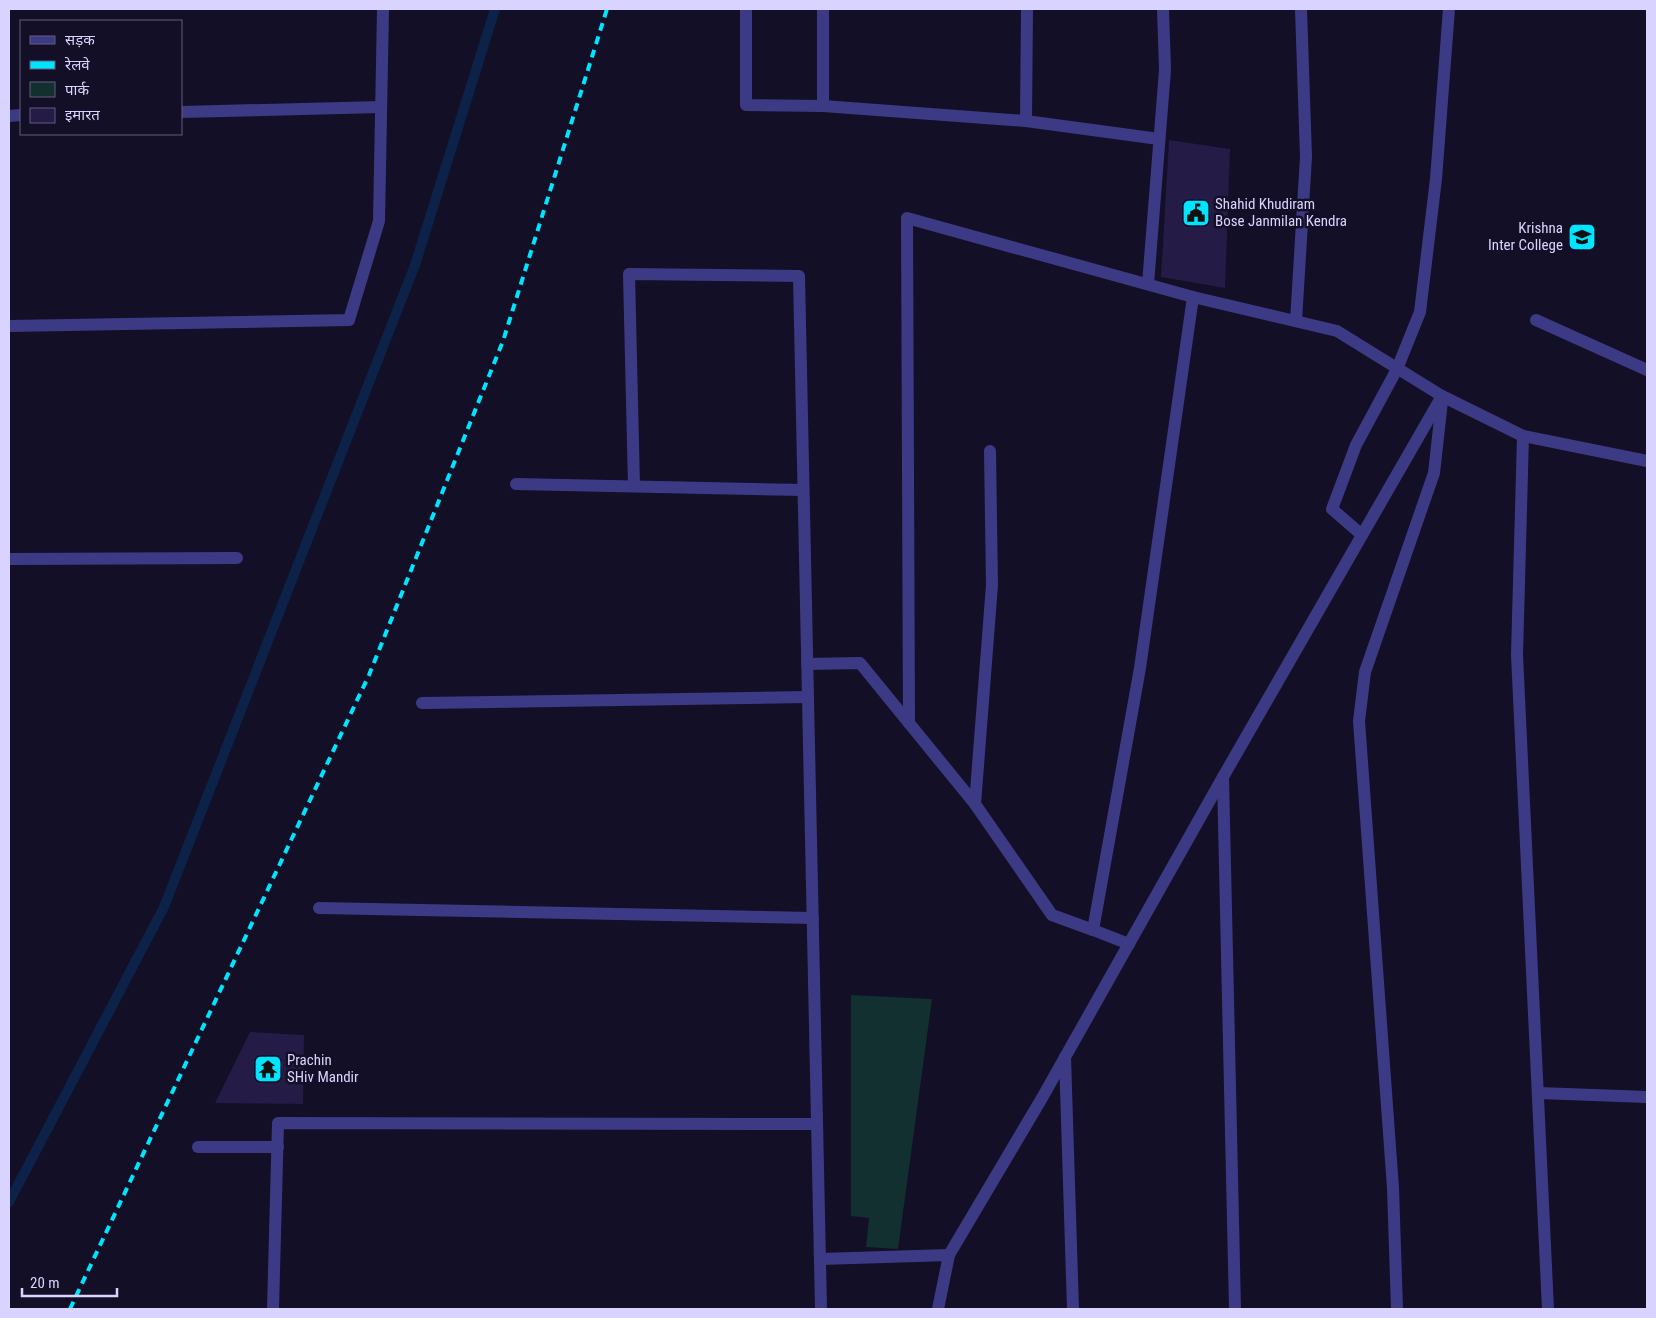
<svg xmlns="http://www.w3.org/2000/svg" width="1656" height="1318" font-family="'Roboto Condensed','Noto Sans Devanagari',sans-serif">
<rect width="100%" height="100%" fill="#130f26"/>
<polygon fill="#12302f" points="851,995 932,999 898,1249 866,1247 869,1218 851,1216"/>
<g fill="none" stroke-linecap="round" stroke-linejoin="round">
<polyline stroke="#0c2248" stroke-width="10" points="9,1202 164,907 415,265 495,9"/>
</g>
<g fill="#241b47">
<polygon points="1169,140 1230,149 1225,288 1161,277"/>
<polygon points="250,1032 304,1035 303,1104 215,1103"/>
</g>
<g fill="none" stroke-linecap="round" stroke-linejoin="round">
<polyline stroke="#3d3a85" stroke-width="12" points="1536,320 1647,370"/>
<g stroke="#3d3a85" stroke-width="12">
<polyline points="746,9 746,105 823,106 1026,121 1159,139"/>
<polyline points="823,9 823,106"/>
<polyline points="181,112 381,107"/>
<polyline points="9,116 21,115"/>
<polyline points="1026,121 1027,9"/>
<polyline points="1148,284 1165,70 1163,9"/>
<polyline points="1296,321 1306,157 1301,9"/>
<polyline points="9,326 349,320 379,221 383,9"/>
<polyline points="1523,436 1517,655 1548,1309"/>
<polyline points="990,451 992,585 975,804 1052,915 1093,930"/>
<polyline points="516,484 803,490"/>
<polyline points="634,486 629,274 799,276 821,1309"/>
<polyline points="1362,535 1332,509 1356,445 1397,369 1420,312 1436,179 1449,9"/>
<polyline points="9,559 237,558"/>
<polyline points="807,664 860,663 975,804"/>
<polyline points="422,703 808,697"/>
<polyline points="909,723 907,218 1193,297 1337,331 1442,396 1523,436 1647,461"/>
<polyline points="1223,777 1235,1309"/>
<polyline points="319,908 813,918"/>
<polyline points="1129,944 1093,930 1140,668 1193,297"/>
<polyline points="1065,1057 1073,1309"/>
<polyline points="1539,1093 1647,1097"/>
<polyline points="198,1147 278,1147"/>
<polyline points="820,1259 949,1255"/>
<polyline points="273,1309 278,1123 817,1124"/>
<polyline points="938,1309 949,1255 1042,1098 1223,777 1442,396"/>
<polyline points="1397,1309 1393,1188 1359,721 1365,672 1434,473 1442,401"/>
</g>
<polyline stroke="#00e5ff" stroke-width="4" stroke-dasharray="8 6" stroke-linecap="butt" points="70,1309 369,675 503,341 607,9"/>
</g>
<defs>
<symbol id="civic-square" viewBox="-11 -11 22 22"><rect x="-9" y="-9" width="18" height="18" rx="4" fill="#00e5ff" stroke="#130f26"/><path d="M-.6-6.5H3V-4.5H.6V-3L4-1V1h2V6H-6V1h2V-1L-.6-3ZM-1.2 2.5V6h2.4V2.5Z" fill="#111"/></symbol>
<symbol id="school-square" viewBox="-11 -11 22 22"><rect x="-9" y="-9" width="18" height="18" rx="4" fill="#00e5ff" stroke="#130f26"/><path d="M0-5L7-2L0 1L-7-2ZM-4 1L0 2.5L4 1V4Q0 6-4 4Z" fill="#111"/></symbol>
<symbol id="temple-square" viewBox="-11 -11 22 22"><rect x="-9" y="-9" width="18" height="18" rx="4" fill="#00e5ff" stroke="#130f26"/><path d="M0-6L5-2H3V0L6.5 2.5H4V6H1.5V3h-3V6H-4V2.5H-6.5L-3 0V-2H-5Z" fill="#111"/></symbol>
</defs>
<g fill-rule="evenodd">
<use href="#civic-square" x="1180" y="197" width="32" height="32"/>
<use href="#school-square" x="1566" y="221" width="32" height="32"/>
<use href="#temple-square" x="252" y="1053" width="32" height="32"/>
</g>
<g text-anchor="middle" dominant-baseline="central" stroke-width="5" stroke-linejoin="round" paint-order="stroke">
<g font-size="15" fill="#d9d4ff" stroke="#130f26" text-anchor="start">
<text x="1215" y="204">Shahid Khudiram<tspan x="1215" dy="17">Bose Janmilan Kendra</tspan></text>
<text x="1563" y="228" text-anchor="end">Krishna<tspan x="1563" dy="17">Inter College</tspan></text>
<text x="287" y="1060">Prachin<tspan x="287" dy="17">SHiv Mandir</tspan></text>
</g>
</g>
<rect width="1656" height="1318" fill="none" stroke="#d9d4ff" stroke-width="20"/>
<rect x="20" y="20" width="162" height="115" fill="#130f26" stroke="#625e7d"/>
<rect x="30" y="36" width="25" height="8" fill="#3d3a85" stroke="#625e7d"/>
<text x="65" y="45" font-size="15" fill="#d9d4ff">सड़क</text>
<rect x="30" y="61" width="25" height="8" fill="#00e5ff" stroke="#625e7d"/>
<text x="65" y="70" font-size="15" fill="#d9d4ff">रेलवे</text>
<rect x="30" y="82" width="25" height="15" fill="#12302f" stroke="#625e7d"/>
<text x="65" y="95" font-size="15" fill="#d9d4ff">पार्क</text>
<rect x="30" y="108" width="25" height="15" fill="#241b47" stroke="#625e7d"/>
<text x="65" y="120" font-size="15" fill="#d9d4ff">इमारत</text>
<path d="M22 1288v8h95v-8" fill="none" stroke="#d9d4ff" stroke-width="2.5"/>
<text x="30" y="1288" font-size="15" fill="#d9d4ff" stroke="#130f26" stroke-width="4" paint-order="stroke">20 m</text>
</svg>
